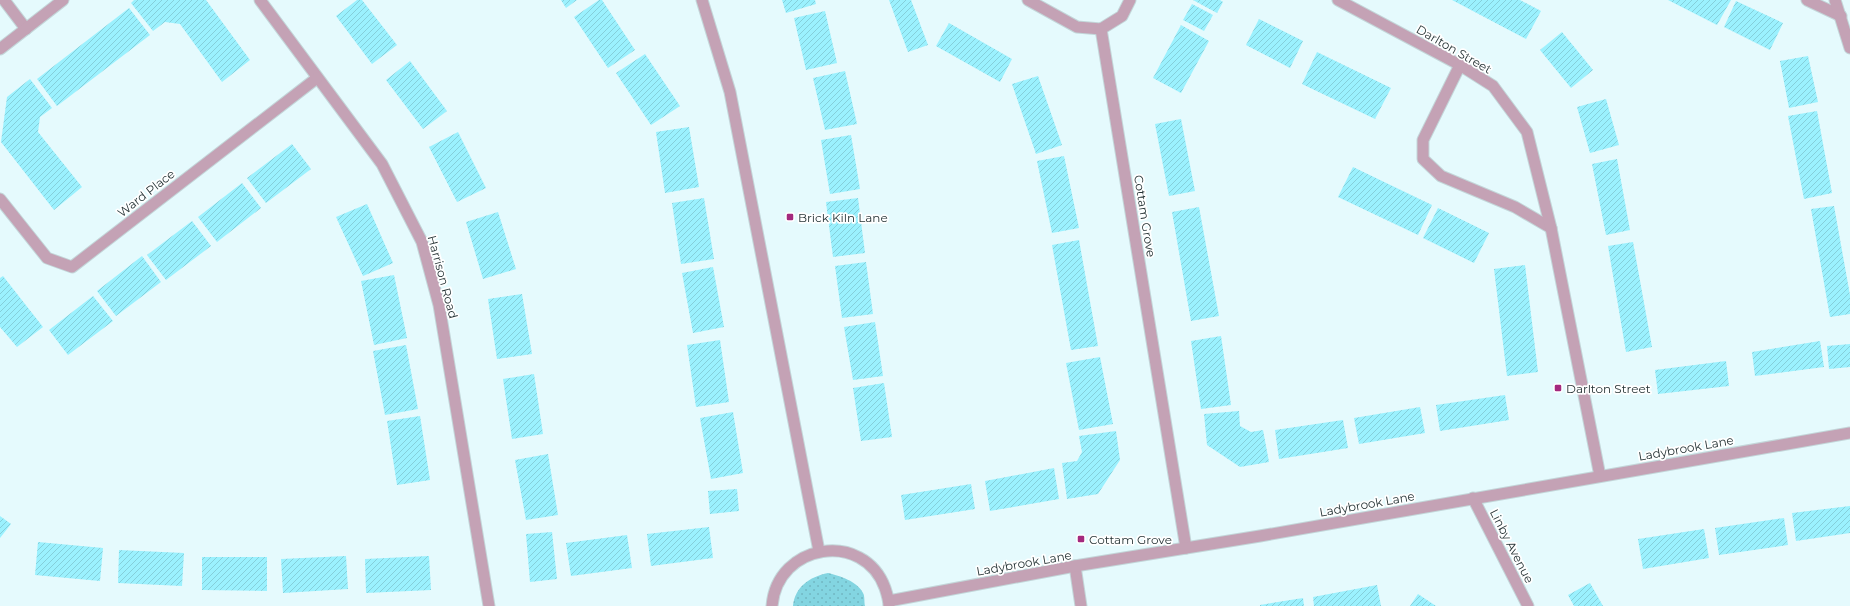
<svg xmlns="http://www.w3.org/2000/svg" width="1850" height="606" font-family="Montserrat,sans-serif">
<defs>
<pattern id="grass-dots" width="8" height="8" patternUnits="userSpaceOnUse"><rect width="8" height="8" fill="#83d5e1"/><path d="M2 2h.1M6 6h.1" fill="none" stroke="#71b7c2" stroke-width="1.8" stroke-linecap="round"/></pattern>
<pattern id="building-hatch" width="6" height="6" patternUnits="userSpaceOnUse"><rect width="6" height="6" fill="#9bf1fe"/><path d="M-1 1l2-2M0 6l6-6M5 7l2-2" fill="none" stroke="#85cfda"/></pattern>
</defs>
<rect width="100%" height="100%" fill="#e5fafd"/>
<path fill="url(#grass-dots)" d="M828,573C840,576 857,581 863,593C865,596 864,602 865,606H793C795,587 809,577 828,573Z"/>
<g fill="url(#building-hatch)">
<polygon points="134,0 206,0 250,60 222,82 180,24 165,22 153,31 131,3"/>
<polygon points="357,0 362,0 397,45 372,64 336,16"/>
<polygon points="561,0 577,0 566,8"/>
<polygon points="599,0 602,0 635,50 608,68 574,17"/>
<polygon points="782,0 815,0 816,4 786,13"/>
<polygon points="889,0 911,0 928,45 908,52"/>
<polygon points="1193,0 1220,0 1223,2 1217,13"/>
<polygon points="1452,0 1520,0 1541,11 1526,39"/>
<polygon points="1668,0 1731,0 1717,25"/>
<polygon points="1736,1 1783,23 1770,50 1724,27"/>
<polygon points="1192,4 1213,15 1204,31 1183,20"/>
<polygon points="129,8 150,35 57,106 37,79"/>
<polygon points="825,11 837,63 806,70 794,18"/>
<polygon points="1259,19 1303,41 1290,68 1246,45"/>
<polygon points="949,23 1012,59 1000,82 936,46"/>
<polygon points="1181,25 1209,41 1181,93 1153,78"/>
<polygon points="1562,32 1593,70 1571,88 1540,50"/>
<polygon points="1317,52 1391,88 1375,119 1302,84"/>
<polygon points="645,54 680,106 651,125 616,73"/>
<polygon points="1808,56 1818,102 1789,108 1780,61"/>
<polygon points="410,61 447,111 423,129 386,80"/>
<polygon points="845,71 857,124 825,130 813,78"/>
<polygon points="1038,76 1062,145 1036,154 1012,84"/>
<polygon points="30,79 52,108 40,117 38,132 82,187 54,210 1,142 7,97"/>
<polygon points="1606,99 1619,145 1590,153 1577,107"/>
<polygon points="1817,111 1832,193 1804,199 1788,116"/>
<polygon points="1181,119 1195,191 1169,196 1155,124"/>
<polygon points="689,127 699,187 665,193 656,132"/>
<polygon points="458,132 486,188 457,202 429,147"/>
<polygon points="851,135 860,189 830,194 821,140"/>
<polygon points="292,144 311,169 266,203 247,178"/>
<polygon points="1064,156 1079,228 1052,233 1037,161"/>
<polygon points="1617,159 1630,230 1606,235 1592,164"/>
<polygon points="1353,167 1432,205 1418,235 1338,197"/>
<polygon points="242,183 261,208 217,242 198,217"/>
<polygon points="704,198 714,259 681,264 672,203"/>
<polygon points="858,198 865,253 833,257 826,202"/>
<polygon points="367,204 393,263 363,276 336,217"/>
<polygon points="1834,206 1850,295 1850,314 1830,317 1811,209"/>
<polygon points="1199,207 1219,316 1191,321 1172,212"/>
<polygon points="1438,208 1489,233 1474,263 1423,238"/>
<polygon points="498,212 516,269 483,279 466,222"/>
<polygon points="192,221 211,246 166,280 147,255"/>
<polygon points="1079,240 1098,346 1071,350 1052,245"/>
<polygon points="1633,242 1652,347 1626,352 1608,246"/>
<polygon points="142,256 161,282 116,316 97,291"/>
<polygon points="866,262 873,314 842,318 835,266"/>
<polygon points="1525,265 1538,372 1507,376 1494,269"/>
<polygon points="713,267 724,327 693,333 682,273"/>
<polygon points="394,275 407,338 374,345 361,281"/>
<polygon points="3,276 43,327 17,347 0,327 0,278"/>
<polygon points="522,294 532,354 497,359 488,299"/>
<polygon points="93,296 113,321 68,355 49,330"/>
<polygon points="875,322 883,376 853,380 844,327"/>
<polygon points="1221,336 1231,405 1201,409 1191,341"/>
<polygon points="720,340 729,402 696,407 687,345"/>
<polygon points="1820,341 1824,367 1755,376 1752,352"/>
<polygon points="1850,344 1850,367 1829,369 1827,346"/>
<polygon points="406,345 418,409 385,415 373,351"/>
<polygon points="1100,357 1113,424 1079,430 1066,363"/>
<polygon points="1726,361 1729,386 1658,394 1655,370"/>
<polygon points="534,374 543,434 512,439 503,379"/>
<polygon points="884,383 892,437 861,441 853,388"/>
<polygon points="1505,395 1509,420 1440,431 1436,405"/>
<polygon points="1420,407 1425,433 1359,444 1354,418"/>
<polygon points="1239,411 1240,426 1251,432 1263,430 1269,462 1240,467 1207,445 1204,414"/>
<polygon points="733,412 743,473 711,479 700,418"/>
<polygon points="420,416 430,480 397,485 387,421"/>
<polygon points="1343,420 1348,448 1279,459 1275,430"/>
<polygon points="1116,431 1120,460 1098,494 1067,499 1062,463 1077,461 1082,452 1079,436"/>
<polygon points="548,454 558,515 526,520 515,460"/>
<polygon points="1054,468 1059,499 990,511 985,481"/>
<polygon points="971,484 975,509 905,520 901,495"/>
<polygon points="737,489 739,511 710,514 708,491"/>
<polygon points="1850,506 1850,533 1796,541 1792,513"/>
<polygon points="0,516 11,524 0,538"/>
<polygon points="1784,518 1788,545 1719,555 1715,528"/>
<polygon points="709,527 713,558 651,566 647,534"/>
<polygon points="1704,529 1709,558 1643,569 1638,539"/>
<polygon points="552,532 557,579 530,582 526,534"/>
<polygon points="627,535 632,568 571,576 566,543"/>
<polygon points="38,542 103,548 100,581 35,575"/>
<polygon points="119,550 184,553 182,586 118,583"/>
<polygon points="346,556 348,589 283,593 281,559"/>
<polygon points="429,556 431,590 366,593 365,559"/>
<polygon points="202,557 267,557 267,591 202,590"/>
<polygon points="1590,583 1603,606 1574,606 1568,595"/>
<polygon points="1377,585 1381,606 1314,606 1313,597"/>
<polygon points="1418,594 1436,606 1410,606"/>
<polygon points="1303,598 1304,606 1260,606 1260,605"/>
</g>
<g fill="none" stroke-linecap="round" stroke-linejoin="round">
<defs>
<g id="service">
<polyline points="1807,0 1841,16"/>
<polyline points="1460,65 1423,140 1423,159 1441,176 1515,207 1551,228"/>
</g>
<g id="minor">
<polyline points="4,0 26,29"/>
<polyline points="260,0 382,164 422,242 439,305 489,606"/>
<polyline points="1028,0 1077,27 1101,29 1122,16 1130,0"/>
<polyline points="1338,0 1460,65 1493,86 1527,132 1551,228 1600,476"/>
<polyline points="1835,0 1850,48"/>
<polyline points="1101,29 1186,548"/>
<polyline points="0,49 63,0"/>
<polyline points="0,199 47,258 72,267 317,78"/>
<polyline points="1473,498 1528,606"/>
<polyline points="1075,566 1081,606"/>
</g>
<g id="tertiary">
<polyline points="702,0 730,92 819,551"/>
<polyline points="889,601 1075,566 1260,536 1850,433"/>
<path d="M772,606C777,543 864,530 885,588C887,594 889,600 889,606"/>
</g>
</defs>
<use href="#service" stroke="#c3d6d9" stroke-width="13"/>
<use href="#minor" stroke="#c3d6d9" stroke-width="13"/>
<use href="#tertiary" stroke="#c3d6d9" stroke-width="13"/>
<use href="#service" stroke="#c4a2b5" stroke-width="11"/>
<use href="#minor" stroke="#c4a2b5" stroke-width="11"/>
<use href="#tertiary" stroke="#c4a2b5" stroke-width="11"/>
</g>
<g fill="#a4297e" stroke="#fff" stroke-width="1.5">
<rect x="786" y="213" width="8" height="8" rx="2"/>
<rect x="1554" y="384" width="8" height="8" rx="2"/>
<rect x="1077" y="535" width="8" height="8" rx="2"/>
</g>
<g text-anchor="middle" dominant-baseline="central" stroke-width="3.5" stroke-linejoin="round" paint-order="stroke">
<g font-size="12" fill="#263436" stroke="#fff">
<text transform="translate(1454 49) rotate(30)">Darlton Street</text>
<text transform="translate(146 193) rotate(-38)">Ward Place</text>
<text transform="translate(1145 216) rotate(81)">Cottam Grove</text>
<text transform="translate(443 277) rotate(75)">Harrison Road</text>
<text transform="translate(1686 448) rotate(-10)">Ladybrook Lane</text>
<text transform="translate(1367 504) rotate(-10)">Ladybrook Lane</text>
<text transform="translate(1512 546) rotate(63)">Linby Avenue</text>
<text transform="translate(1024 563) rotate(-10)">Ladybrook Lane</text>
</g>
<g font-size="12" fill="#263436" stroke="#fff" text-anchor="start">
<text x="798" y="217">Brick Kiln Lane</text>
<text x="1566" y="388">Darlton Street</text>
<text x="1089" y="539">Cottam Grove</text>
</g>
</g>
</svg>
